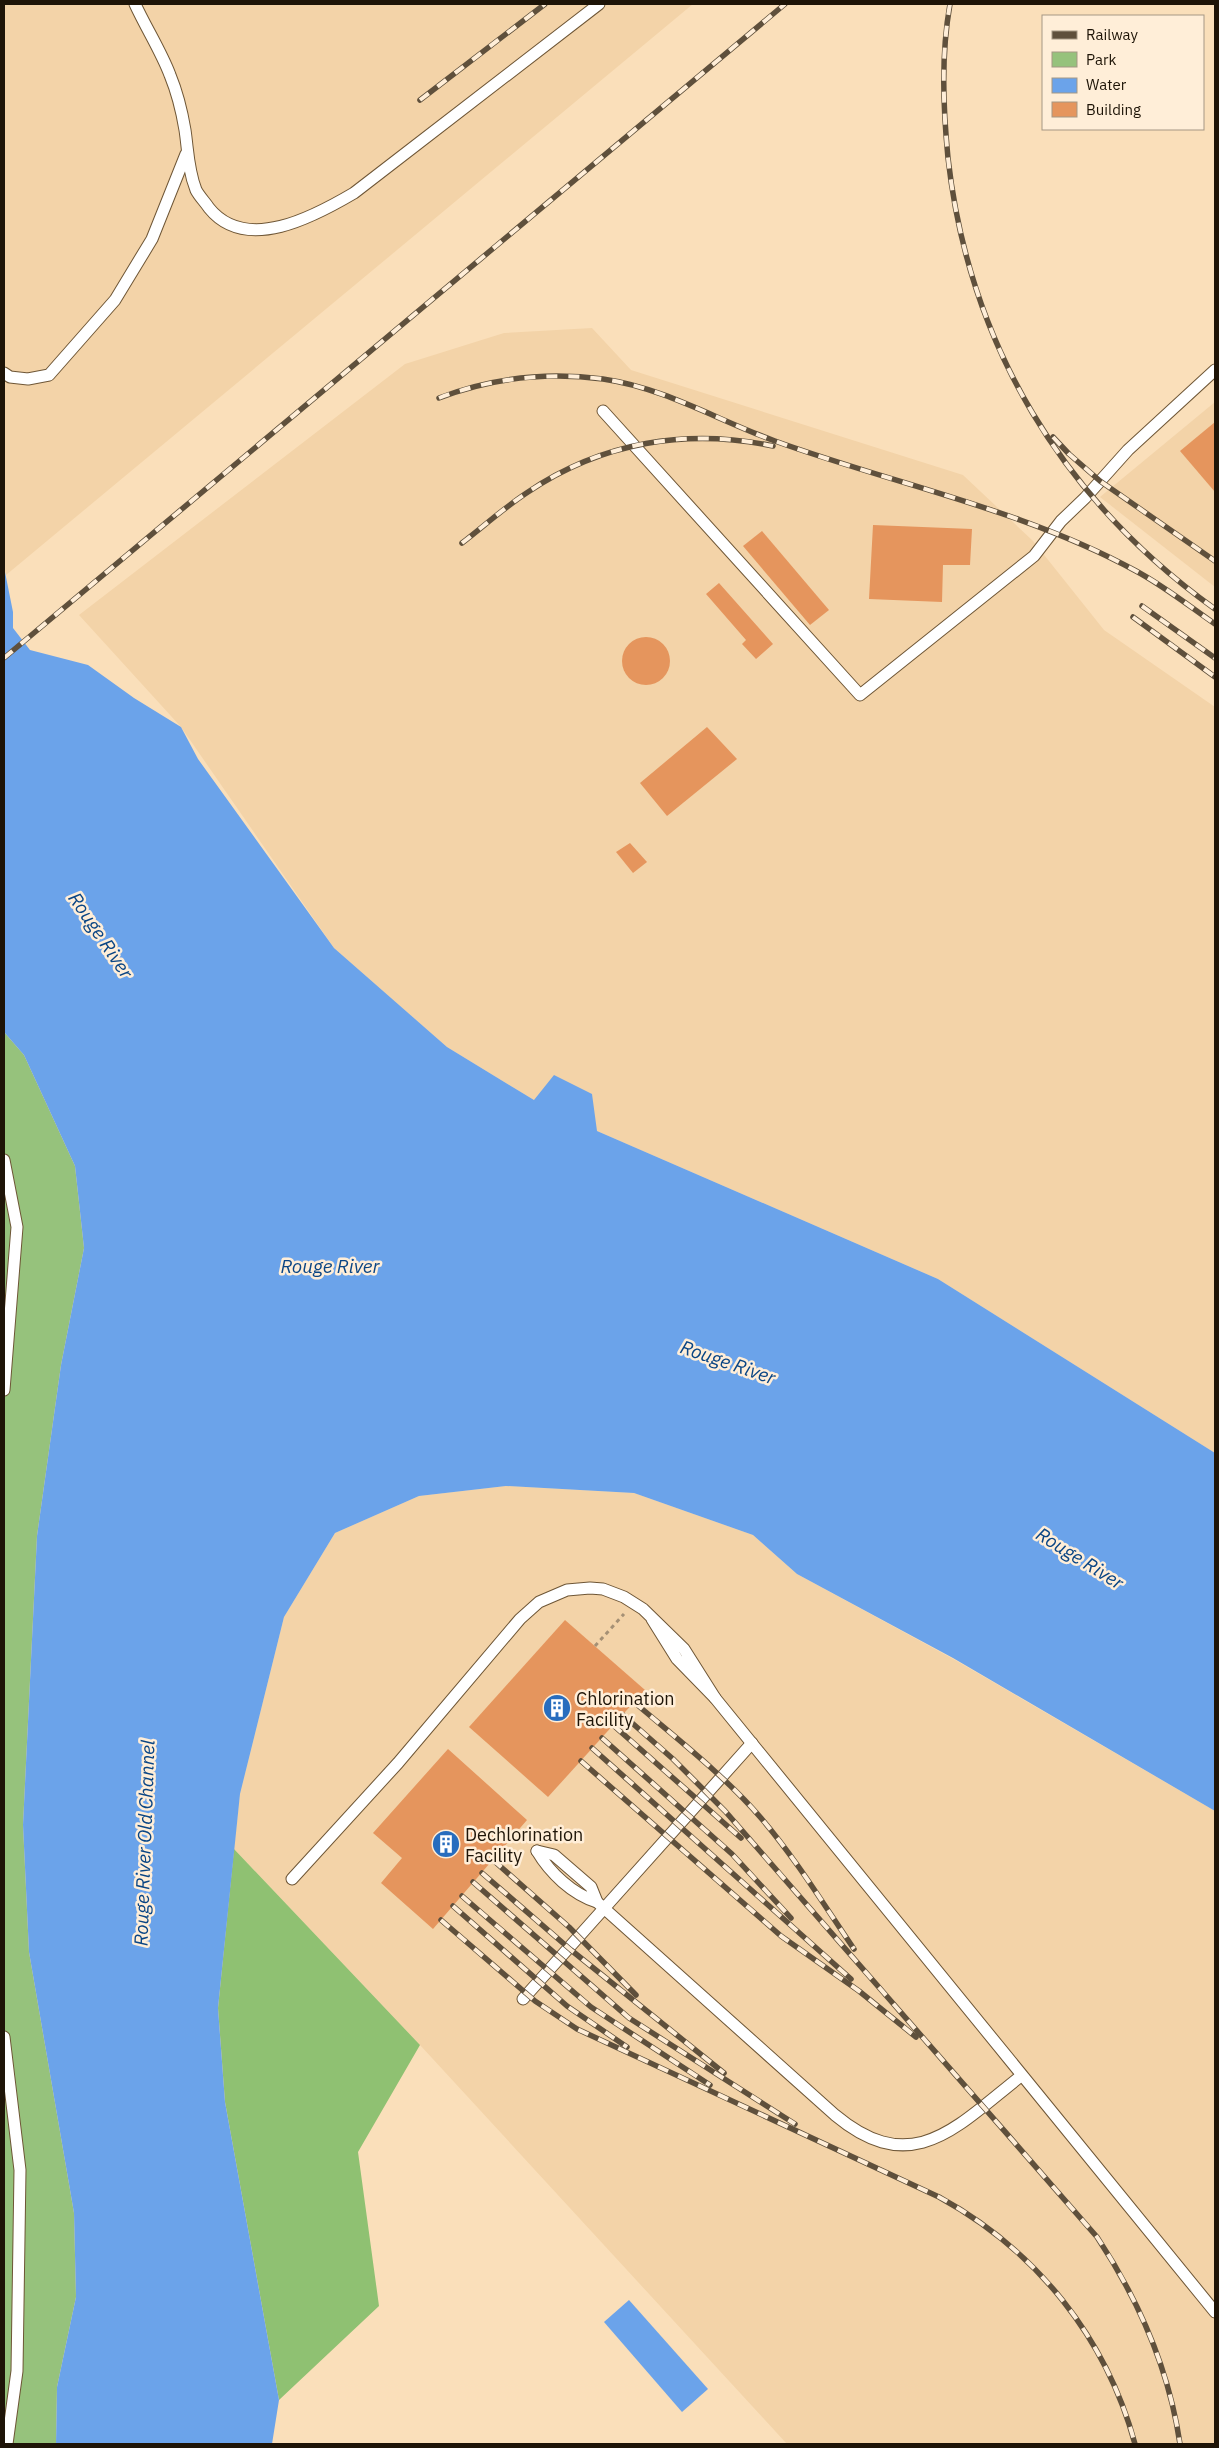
<svg xmlns="http://www.w3.org/2000/svg" width="1219" height="2448" font-family="'IBM Plex Sans',sans-serif">
<rect width="100%" height="100%" fill="#fadfba"/>
<g fill="#f3d3a8">
<polygon points="4,4 693,4 6,575 4,567"/>
<polygon points="592,328 631,370 963,475 1033,541 1104,630 1215,707 1215,1453 938,1279 597,1131 534,1100 447,1047 334,948 181,727 79,615 405,364 504,333"/>
<polygon points="1215,402 1215,587 1100,497"/>
<polygon points="506,1486 634,1493 753,1535 797,1574 955,1660 1215,1811 1215,2444 787,2444 420,2045 234,1849 240,1794 284,1617 335,1533 419,1496"/>
</g>
<polygon fill="#96c27c" points="4,1032 24,1055 75,1166 84,1248 61,1365 37,1536 23,1825 29,1952 74,2213 76,2297 57,2387 56,2444 4,2444"/>
<polygon fill="#8fc172" points="234,1849 420,2045 358,2152 379,2306 279,2400 225,2102 218,2008"/>
<g fill="#6ba3ea">
<polygon points="4,567 13,612 13,628 30,650 88,665 134,698 181,727 198,759 334,948 447,1047 534,1100 554,1075 592,1094 597,1131 938,1279 1215,1453 1215,1811 953,1658 797,1574 753,1535 634,1493 506,1486 419,1496 335,1533 284,1617 240,1794 218,2008 225,2102 279,2400 272,2444 56,2444 57,2387 76,2297 74,2213 29,1952 23,1825 37,1536 61,1365 84,1248 75,1166 24,1055 4,1032"/>
<polygon points="629,2300 708,2389 682,2412 604,2322"/>
</g>
<g fill="#e5955d">
<polygon points="1215,422 1215,492 1180,451"/>
<polygon points="873,525 972,529 970,565 943,565 942,602 869,599"/>
<polygon points="762,531 829,610 810,625 743,546"/>
<polygon points="719,583 773,644 756,659 742,644 746,640 706,594"/>
<circle cx="646" cy="661" r="24"/>
<polygon points="707,727 737,759 667,816 640,783"/>
<polygon points="630,843 647,862 633,873 616,852"/>
<polygon points="565,1620 645,1690 548,1797 469,1727"/>
<polygon points="448,1749 527,1820 433,1929 381,1883 402,1858 373,1833"/>
</g>
<g fill="none" stroke-linecap="round" stroke-linejoin="round">
<defs>
<g id="service">
<path d="M135,4C146,28 161,51 170,75C177,92 182,112 185,130C188,150 188,170 196,190C199,196 205,202 209,208C246,254 315,216 354,193L599,4"/>
<polyline points="4,373 10,377 28,379 49,375 115,300 152,239 186,154"/>
<polyline points="603,411 860,695 1034,556 1061,521 1085,498 1128,450 1215,370"/>
<polyline points="4,1160 17,1227 4,1390"/>
<polyline points="715,1698 1215,2312"/>
<path d="M537,1851C550,1873 572,1894 597,1902L835,2115C913,2180 957,2126 1021,2076"/>
<polyline points="537,1851 554,1855 591,1887 597,1902"/>
<polyline points="292,1879 398,1763 520,1619 539,1602 567,1590 590,1588 603,1589 624,1597 643,1609 684,1649 715,1698 677,1659 652,1619"/>
<polyline points="523,1999 752,1743"/>
<polyline points="4,2037 20,2170 17,2371 7,2444"/>
</g>
</defs>
<use href="#service" stroke="#6e5636" stroke-width="13"/>
<polyline stroke="#a59075" stroke-width="3" stroke-dasharray="4 4" stroke-linecap="butt" points="595,1646 624,1614"/>
<use href="#service" stroke="#fff" stroke-width="11"/>
<defs>
<g id="rail">
<path d="M950,4C941,55 943,106 948,158C969,345 1063,500 1215,609"/>
<polyline points="420,100 545,4"/>
<path d="M439,398C491,378 548,372 603,379C665,388 717,420 775,441C894,484 1025,510 1136,571C1164,586 1189,606 1215,624"/>
<polyline points="1053,437 1069,454 1100,481 1215,561"/>
<path d="M462,543C484,526 505,507 528,492C602,442 687,428 773,446"/>
<polyline points="1142,606 1215,658"/>
<polyline points="1133,617 1215,677"/>
<polyline points="4,658 785,4"/>
<path d="M634,1702C677,1739 724,1775 761,1818C796,1859 824,1905 854,1949"/>
<path d="M623,1715L673,1759L725,1811L1097,2237C1138,2299 1169,2369 1180,2444"/>
<polyline points="613,1725 741,1838"/>
<polyline points="602,1738 732,1854 791,1918"/>
<polyline points="592,1748 851,1979"/>
<polyline points="581,1761 781,1936 859,1991 916,2037"/>
<polyline points="493,1860 569,1927 636,1995"/>
<polyline points="482,1873 571,1950 724,2073"/>
<polyline points="473,1882 629,2018 795,2124"/>
<polyline points="462,1896 591,2007 710,2085"/>
<polyline points="453,1906 567,2006 627,2047"/>
<path d="M441,1920L535,2001L577,2029L939,2197C1036,2250 1106,2337 1135,2444"/>
</g>
</defs>
<use href="#rail" stroke="#5f503c" stroke-width="5.5"/>
<use href="#rail" stroke="#ffeed8" stroke-width="4" stroke-dasharray="11" stroke-linecap="butt"/>
</g>
<defs>
<symbol id="building-disc" viewBox="-11 -11 22 22"><circle r="9.5" fill="#286dbe" stroke="#ffeed8"/><path d="M-4-6H4V6H1V3H-1V6H-4ZM-2.5-4.3h1.7v1.8h-1.7ZM.8-4.3h1.7v1.8H.8ZM-2.5-1h1.7V.8h-1.7ZM.8-1h1.7V.8H.8Z" fill="#fff"/></symbol>
</defs>
<g fill-rule="evenodd">
<use href="#building-disc" x="541" y="1692" width="32" height="32"/>
<use href="#building-disc" x="430" y="1828" width="32" height="32"/>
</g>
<g text-anchor="middle" dominant-baseline="central" stroke-width="5" stroke-linejoin="round" paint-order="stroke">
<g font-size="18" fill="#1e1407" stroke="#ffeed8" text-anchor="start">
<text x="576" y="1698">Chlorination<tspan x="576" dy="21">Facility</tspan></text>
<text x="465" y="1834">Dechlorination<tspan x="465" dy="21">Facility</tspan></text>
</g>
<g font-size="19" font-style="italic" fill="#0a4584" stroke="#ffeed8">
<text transform="translate(101 935) rotate(56)">Rouge River</text>
<text x="330" y="1266">Rouge River</text>
<text transform="translate(728 1362) rotate(19)">Rouge River</text>
<text transform="translate(1080 1558) rotate(32)">Rouge River</text>
<text transform="translate(144 1843) rotate(-88)">Rouge River Old Channel</text>
</g>
</g>
<rect width="1219" height="2448" fill="none" stroke="#1e1407" stroke-width="10"/>
<rect x="1042" y="15" width="162" height="115" fill="#ffeed8" stroke="#a59784"/>
<rect x="1052" y="31" width="25" height="8" fill="#5f503c" stroke="#a59784"/>
<text x="1086" y="40" font-size="15" fill="#1e1407">Railway</text>
<rect x="1052" y="52" width="25" height="15" fill="#96c27c" stroke="#a59784"/>
<text x="1086" y="65" font-size="15" fill="#1e1407">Park</text>
<rect x="1052" y="78" width="25" height="15" fill="#6ba3ea" stroke="#a59784"/>
<text x="1086" y="90" font-size="15" fill="#1e1407">Water</text>
<rect x="1052" y="102" width="25" height="15" fill="#e5955d" stroke="#a59784"/>
<text x="1086" y="115" font-size="15" fill="#1e1407">Building</text>
</svg>
